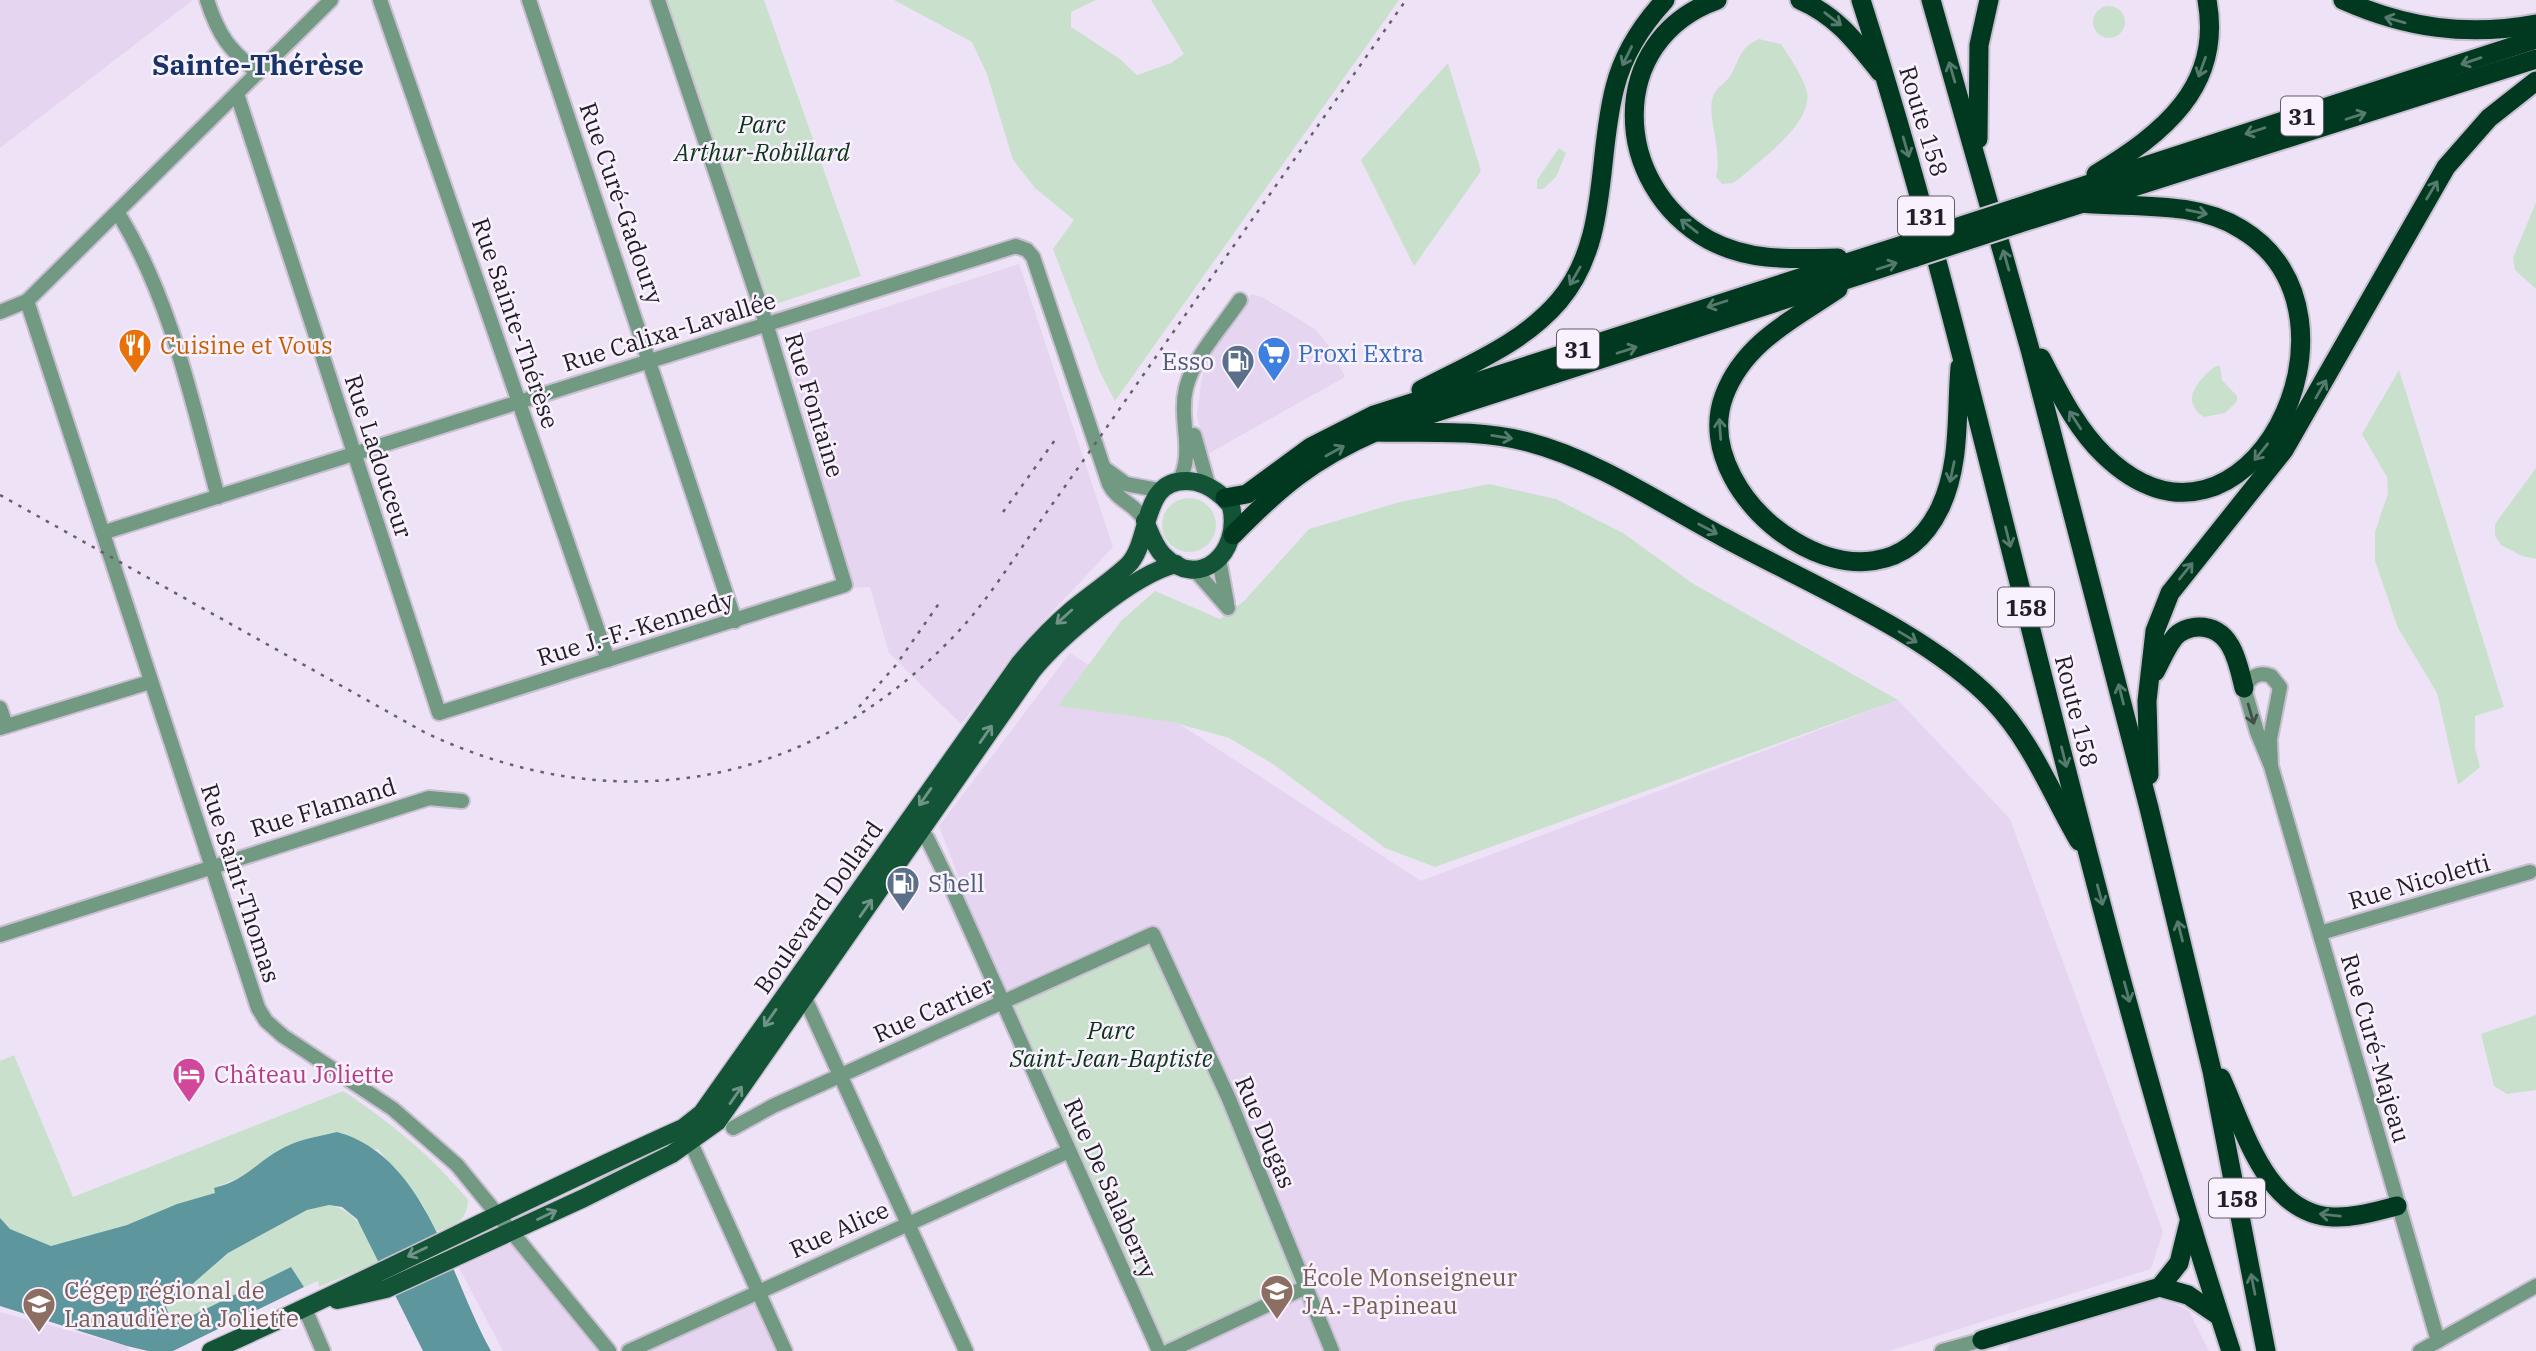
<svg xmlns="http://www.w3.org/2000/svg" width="2536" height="1351" font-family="'IBM Plex Serif',serif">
<rect width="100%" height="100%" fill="#eee2f7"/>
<g fill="#e6d5f1">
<polygon points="0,0 193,0 0,148"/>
<polygon points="1019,264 1113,547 1039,626 961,724 889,653 870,587 853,588 784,340"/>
<polygon points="1251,294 1262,297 1315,329 1329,346 1345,377 1206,455 1197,415 1202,376 1213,349 1240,317"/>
<polygon points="1070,653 1421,881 1898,700 2010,819 2163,1232 2151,1269 1889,1351 1336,1351 1155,930 1004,997 939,826"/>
<polygon points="511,1235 604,1351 503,1351 457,1264"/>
<polygon points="1306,1287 1332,1351 1169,1351"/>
<polygon points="2153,1300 2168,1300 2189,1311 2209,1351 2007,1351 2010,1344 2024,1335"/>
<polygon points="756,1301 778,1351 640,1351"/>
<polygon points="0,1312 127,1346 129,1351 0,1351"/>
</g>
<g fill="#c9e1cc">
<polygon points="663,0 764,0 861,276 770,306"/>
<polygon points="894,0 1096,0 1071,12 1071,27 1120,59 1137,75 1171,63 1184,54 1151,0 1399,0 1115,401 1100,372 1053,249 1074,220 1035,188 1013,160 987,74 972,42"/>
<circle cx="2109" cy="22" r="16"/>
<path d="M1759,39L1781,44C1790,58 1803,76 1807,92C1813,124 1760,160 1739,179L1733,183L1722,184L1716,177C1723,150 1706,115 1713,97C1716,87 1725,84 1730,76C1740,61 1738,48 1759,39Z"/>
<polygon points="1448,63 1481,171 1414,266 1361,160"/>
<polygon points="1559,148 1566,153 1556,177 1543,189 1537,189 1537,180"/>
<polygon points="2536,202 2536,289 2515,270 2513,258"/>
<path d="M2216,366H2220L2222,380L2237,396V401L2225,413L2204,417C2178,400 2200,378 2216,366Z"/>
<polygon points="2399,370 2504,707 2475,716 2475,748 2480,767 2458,785 2437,693 2398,628 2375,561 2375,532 2388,493 2387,477 2362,434"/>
<polygon points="2536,468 2536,559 2522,556 2501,545 2495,536 2495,524"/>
<polygon points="1489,484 1556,499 1623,533 1692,583 1898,700 1435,867 1385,848 1273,764 1229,738 1172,722 1058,706 1121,621 1155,591 1220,619 1243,602 1309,529 1400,502"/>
<circle cx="1189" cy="525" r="27"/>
<polygon points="1153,934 1306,1287 1159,1351 1003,1003"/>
<polygon points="2536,1015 2536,1090 2507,1094 2494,1086 2481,1034"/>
<path d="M14,1055L73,1197L343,1091C390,1122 432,1156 468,1200C467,1222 454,1226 435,1232L423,1205L378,1149L264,1160L253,1172L215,1188L216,1193L127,1225L51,1246L10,1229L0,1218V1061Z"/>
<path d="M329,1205C358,1211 368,1236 380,1261L319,1287L318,1281L304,1287L291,1267L173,1325L166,1307L228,1253L307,1210Z"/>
</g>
<path fill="#5e969e" d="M337,1132C427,1156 450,1279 491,1351H423L357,1219L342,1207L329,1205L307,1210L228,1253L166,1307L173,1325L291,1267L304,1287L173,1351H148L127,1346L0,1306V1218L10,1229L51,1246L127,1225L177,1204L215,1193L214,1188C247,1180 257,1161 285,1147C301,1139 320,1136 337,1132Z"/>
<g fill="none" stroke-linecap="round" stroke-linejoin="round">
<defs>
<g id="minor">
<path d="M207,0C219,37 229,49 258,73"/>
<polyline points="380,0 608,660"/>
<polyline points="529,0 735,621"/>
<polyline points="237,94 439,713 845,585 766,323 658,0"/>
<path d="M114,215L121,218C172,303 192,402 218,497"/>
<polyline points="27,301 258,1008 266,1021 283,1036 393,1109 457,1165 609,1351"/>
<polyline points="0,312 27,301 331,0"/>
<polyline points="1194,435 1209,488"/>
<polyline points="1104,468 1126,484 1163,491"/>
<path d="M1178,483C1196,453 1178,421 1186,388C1194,356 1222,327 1240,300"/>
<path d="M105,532L1016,246L1027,250L1033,257L1109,484C1117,501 1136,504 1145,521"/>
<polyline points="1219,559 1227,603"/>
<polyline points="1193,568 1228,608"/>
<polyline points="0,708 6,726"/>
<polyline points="0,728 150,682"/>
<path d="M2271,766L2270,739L2280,687L2271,676C2258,671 2251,677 2244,688L2257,732L2271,766L2438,1341"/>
<polyline points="914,826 927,838 953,891 1159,1351"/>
<polyline points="2320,933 2530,872"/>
<polyline points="0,935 429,798 462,801"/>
<polyline points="798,991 804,996 966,1351"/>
<polyline points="733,1128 773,1106 1153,934 1229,1099 1332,1351"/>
<polyline points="686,1132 785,1351"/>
<polyline points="305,1309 323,1351"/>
<polyline points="629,1351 1069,1151"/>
<polyline points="1169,1351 1306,1287"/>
<polyline points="1942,1351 1982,1340"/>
<polyline points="2420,1351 2536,1286"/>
</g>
<g id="major">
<path d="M337,1300L386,1289L584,1198L672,1154L717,1122L1032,671C1061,636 1132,575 1176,564"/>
<path d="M211,1351C370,1280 524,1199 683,1128L702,1113L1020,663C1036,644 1054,625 1073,609C1091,594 1111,581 1128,565C1153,540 1139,472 1196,482C1209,485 1223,495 1231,506C1242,553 1199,592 1163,555C1154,546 1150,532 1145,521"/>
</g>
<g id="highway">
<path d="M1717,0C1605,40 1611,186 1709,240C1750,262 1793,259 1838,258"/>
<path d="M1800,0C1837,16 1856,42 1880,72"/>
<path d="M1861,0C1916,172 1960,347 2004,523C2074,800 2142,1079 2231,1351"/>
<polyline points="1931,0 2031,353 2149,808 2212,1071 2266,1351"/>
<path d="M2343,0C2406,28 2467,37 2536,24"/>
<polyline points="1978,139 1979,45 1989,0"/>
<path d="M2096,174C2162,134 2223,87 2207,0"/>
<polyline points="2013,209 2536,39"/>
<polyline points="2017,224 2536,59"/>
<path d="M1838,289C1794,319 1744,342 1724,396C1685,502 1877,639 1940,508C1961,464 1956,414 1960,367"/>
<path d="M2041,358C2059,392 2076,428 2104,455C2245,592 2383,314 2241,229C2194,200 2134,208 2081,203"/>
<path d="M1421,390C1470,364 1522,344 1559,301C1610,241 1596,158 1615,87C1623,55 1642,25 1665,0"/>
<path d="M1375,432C1426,433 1479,429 1528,442C1597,460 1661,504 1723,537C1807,583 1928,633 1993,701C2032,742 2051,793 2079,841"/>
<polyline points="1225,498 1247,494 1311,447 1374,415 1912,242"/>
<path d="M1233,535C1280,487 1313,459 1375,432L1916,257"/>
<path d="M2155,672C2161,661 2166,648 2174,638C2179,631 2190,627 2199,627C2232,627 2238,663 2244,688"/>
<polyline points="2149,775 2147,701 2155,631 2170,593 2284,450 2446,167 2489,118 2536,81"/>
<path d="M2221,1078C2244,1128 2266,1214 2333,1217C2355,1218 2376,1211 2397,1206"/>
<polyline points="2160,1287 2179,1263 2189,1222"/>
<polyline points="1982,1340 2160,1287 2188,1295 2219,1316"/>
</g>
</defs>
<use href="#minor" stroke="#c9bfd1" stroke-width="18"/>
<use href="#major" stroke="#c9bfd1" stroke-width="21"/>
<use href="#highway" stroke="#c9bfd1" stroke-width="23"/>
<use href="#minor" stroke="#729982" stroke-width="14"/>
<use href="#major" stroke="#135436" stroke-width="18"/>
<use href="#highway" stroke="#003920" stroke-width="19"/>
<g stroke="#67606c" stroke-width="2.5" stroke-dasharray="3.5 7" stroke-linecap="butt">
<path d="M0,495L424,732C613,822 809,789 955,635C983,606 1006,570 1029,537C1066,485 1103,433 1139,381C1228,254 1317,127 1406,0"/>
<polyline points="1003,512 1055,440"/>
<polyline points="859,707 896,665 940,602"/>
</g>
<defs>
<g id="highway-bridge">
<polyline points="1912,242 2013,209"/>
<polyline points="1916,257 2017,224"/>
</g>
</defs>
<use href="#highway-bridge" stroke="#c9bfd1" stroke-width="23" stroke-linecap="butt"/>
<use href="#highway-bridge" stroke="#003920" stroke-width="19"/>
</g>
<defs><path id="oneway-shaft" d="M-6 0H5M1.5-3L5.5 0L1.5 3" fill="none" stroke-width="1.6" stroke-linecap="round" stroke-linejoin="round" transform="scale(1.75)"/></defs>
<g stroke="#577a6e">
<use href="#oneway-shaft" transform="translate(1833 19) rotate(38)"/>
<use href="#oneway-shaft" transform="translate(2395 20) rotate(-164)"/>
<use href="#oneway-shaft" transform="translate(1627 56) rotate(116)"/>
<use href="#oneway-shaft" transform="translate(2471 61) rotate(161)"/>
<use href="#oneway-shaft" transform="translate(2202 67) rotate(110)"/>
<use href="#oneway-shaft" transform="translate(1952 72) rotate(-106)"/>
<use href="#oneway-shaft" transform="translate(2356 116) rotate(-18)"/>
<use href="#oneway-shaft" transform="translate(2255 131) rotate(162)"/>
<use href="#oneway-shaft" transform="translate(1906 147) rotate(74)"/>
<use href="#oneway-shaft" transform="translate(2432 190) rotate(-59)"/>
<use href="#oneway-shaft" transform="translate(2197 212) rotate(12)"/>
<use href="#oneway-shaft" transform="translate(1689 226) rotate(-142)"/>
<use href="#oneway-shaft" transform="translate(2006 260) rotate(-106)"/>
<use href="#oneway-shaft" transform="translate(1887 266) rotate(-18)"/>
<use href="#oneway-shaft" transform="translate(1575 276) rotate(120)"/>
<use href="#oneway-shaft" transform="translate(1717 304) rotate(162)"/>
<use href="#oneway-shaft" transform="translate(1627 350) rotate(-18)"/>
<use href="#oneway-shaft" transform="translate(2321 389) rotate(-60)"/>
<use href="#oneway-shaft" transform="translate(2075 420) rotate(-123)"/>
<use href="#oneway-shaft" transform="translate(1720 429) rotate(-94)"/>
<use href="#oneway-shaft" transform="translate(1502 437) rotate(9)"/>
<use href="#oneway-shaft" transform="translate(1335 451) rotate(-29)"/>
<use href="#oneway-shaft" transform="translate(2261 452) rotate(129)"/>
<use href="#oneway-shaft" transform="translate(1952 472) rotate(102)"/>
<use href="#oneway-shaft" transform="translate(1708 529) rotate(28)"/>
<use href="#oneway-shaft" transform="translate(2008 537) rotate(76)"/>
<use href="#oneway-shaft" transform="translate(2186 571) rotate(-51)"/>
<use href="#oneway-shaft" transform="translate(1908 637) rotate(31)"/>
<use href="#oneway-shaft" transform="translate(2121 694) rotate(-104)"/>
<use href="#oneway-shaft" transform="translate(2064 757) rotate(76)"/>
<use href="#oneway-shaft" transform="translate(2100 895) rotate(75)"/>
<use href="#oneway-shaft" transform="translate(2180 931) rotate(-104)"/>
<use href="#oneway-shaft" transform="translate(2127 992) rotate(75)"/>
<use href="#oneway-shaft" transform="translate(2330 1215) rotate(-174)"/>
<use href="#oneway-shaft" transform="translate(2253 1284) rotate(-101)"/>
</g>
<g stroke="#6f9386">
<use href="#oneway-shaft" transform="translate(1064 617) rotate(138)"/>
<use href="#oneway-shaft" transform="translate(986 734) rotate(-55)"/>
<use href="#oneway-shaft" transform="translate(925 797) rotate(125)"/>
<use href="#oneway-shaft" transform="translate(866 908) rotate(-55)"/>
<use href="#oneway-shaft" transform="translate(770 1018) rotate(125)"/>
<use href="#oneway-shaft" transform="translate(736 1095) rotate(-55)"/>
<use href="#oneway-shaft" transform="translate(547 1215) rotate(-25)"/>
<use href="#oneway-shaft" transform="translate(417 1252) rotate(154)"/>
</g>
<use stroke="#414f4a" href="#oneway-shaft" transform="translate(2251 714) rotate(74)"/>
<defs>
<symbol id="restaurant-pin" viewBox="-11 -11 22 30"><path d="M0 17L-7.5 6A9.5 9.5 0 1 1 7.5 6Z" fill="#e8710a" stroke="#f9f2fe"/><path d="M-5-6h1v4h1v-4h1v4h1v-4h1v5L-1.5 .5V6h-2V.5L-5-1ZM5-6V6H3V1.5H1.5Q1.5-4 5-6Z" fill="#fff"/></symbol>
<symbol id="supermarket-pin" viewBox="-11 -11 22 30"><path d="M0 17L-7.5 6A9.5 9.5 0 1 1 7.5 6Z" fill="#3f7fe0" stroke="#f9f2fe"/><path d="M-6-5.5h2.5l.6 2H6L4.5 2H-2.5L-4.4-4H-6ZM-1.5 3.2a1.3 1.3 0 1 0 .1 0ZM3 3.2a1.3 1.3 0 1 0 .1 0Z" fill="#fff"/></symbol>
<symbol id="fuel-pin" viewBox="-11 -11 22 30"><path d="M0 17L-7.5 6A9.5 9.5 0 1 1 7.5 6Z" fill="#5c6f8a" stroke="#f9f2fe"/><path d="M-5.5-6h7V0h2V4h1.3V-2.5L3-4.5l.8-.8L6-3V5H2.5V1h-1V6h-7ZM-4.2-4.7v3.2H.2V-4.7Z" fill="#fff"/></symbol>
<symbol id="hotel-pin" viewBox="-11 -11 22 30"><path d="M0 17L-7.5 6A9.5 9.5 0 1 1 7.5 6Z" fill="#d1479c" stroke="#f9f2fe"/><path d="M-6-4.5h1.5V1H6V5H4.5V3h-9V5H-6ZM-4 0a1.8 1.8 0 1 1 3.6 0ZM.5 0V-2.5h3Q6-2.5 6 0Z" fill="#fff"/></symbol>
<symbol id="school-pin" viewBox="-11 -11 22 30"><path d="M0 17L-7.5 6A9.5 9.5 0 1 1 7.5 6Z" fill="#8d6e63" stroke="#f9f2fe"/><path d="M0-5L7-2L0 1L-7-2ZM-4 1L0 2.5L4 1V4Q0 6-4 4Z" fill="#fff"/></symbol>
<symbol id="university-pin" viewBox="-11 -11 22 30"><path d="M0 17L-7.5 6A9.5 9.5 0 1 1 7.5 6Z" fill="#8d6e63" stroke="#f9f2fe"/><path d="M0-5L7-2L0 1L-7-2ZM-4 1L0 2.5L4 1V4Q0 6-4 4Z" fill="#fff"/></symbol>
</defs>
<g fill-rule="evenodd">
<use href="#restaurant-pin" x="116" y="326" width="38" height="52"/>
<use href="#supermarket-pin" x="1255" y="334" width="38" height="52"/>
<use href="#fuel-pin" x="1219" y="342" width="38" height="52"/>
<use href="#fuel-pin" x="884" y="864" width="38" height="52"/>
<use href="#hotel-pin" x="170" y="1055" width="38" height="52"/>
<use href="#school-pin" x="1258" y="1272" width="38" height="52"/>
<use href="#university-pin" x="20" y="1285" width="38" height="52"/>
</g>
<g text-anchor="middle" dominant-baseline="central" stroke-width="5" stroke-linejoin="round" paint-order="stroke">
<g fill="#f9f2fe" stroke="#625d65" stroke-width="2">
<rect x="2281" y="96.5" width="42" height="39" rx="5"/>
<rect x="1898" y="196.5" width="56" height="39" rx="5"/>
<rect x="1557" y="329.5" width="42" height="39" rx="5"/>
<rect x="1998" y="587.5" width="56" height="39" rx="5"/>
<rect x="2209" y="1178.5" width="56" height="39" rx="5"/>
</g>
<g font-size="23" font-weight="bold" fill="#211d24">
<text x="2302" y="116">31</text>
<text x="1926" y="216">131</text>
<text x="1578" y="349">31</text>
<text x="2026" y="607">158</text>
<text x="2237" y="1198">158</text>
</g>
<g font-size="24" fill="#211d24" stroke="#f9f2fe">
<text transform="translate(1924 121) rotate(73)">Route 158</text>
<text transform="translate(622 203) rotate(71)">Rue Curé-Gadoury</text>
<text transform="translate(516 323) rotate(71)">Rue Sainte-Thérèse</text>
<text transform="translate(669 331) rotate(-17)">Rue Calixa-Lavallée</text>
<text transform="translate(815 405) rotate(73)">Rue Fontaine</text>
<text transform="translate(379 456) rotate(72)">Rue Ladouceur</text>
<text transform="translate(635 628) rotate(-17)">Rue J.-F.-Kennedy</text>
<text transform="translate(2077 711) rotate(76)">Route 158</text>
<text transform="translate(323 807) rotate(-17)">Rue Flamand</text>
<text transform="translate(2419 881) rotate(-16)">Rue Nicoletti</text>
<text transform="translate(241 883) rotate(72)">Rue Saint-Thomas</text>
<text transform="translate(818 907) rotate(-55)">Boulevard Dollard</text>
<text transform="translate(933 1009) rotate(-24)">Rue Cartier</text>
<text transform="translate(2376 1048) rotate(74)">Rue Curé-Majeau</text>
<text transform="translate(1266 1132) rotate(67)">Rue Dugas</text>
<text transform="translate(1111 1188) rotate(66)">Rue De Salaberry</text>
<text transform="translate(839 1229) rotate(-24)">Rue Alice</text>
</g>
<g font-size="24" font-style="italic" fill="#0b3617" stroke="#f9f2fe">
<text x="762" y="124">Parc<tspan x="762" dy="28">Arthur-Robillard</tspan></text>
<text x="1111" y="1030">Parc<tspan x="1111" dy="28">Saint-Jean-Baptiste</tspan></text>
</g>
<g font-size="24" fill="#c56008" stroke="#f9f2fe" text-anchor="start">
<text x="160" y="345">Cuisine et Vous</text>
</g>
<g font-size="24" fill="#366cbe" stroke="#f9f2fe" text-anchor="start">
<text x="1298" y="353">Proxi Extra</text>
</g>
<g font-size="24" fill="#4e5e75" stroke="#f9f2fe" text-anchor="end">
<text x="1214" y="361">Esso</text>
<text x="928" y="883" text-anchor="start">Shell</text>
</g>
<g font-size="24" fill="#b23c85" stroke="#f9f2fe" text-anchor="start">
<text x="214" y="1074">Château Joliette</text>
</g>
<g font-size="24" fill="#785e54" stroke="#f9f2fe" text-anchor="start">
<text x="1302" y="1277">École Monseigneur<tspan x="1302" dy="28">J.A.-Papineau</tspan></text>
<text x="64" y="1290">Cégep régional de<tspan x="64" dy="28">Lanaudière à Joliette</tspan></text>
</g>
<g font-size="28" font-weight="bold" fill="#173368" stroke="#f9f2fe">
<text x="258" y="64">Sainte-Thérèse</text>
</g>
</g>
</svg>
